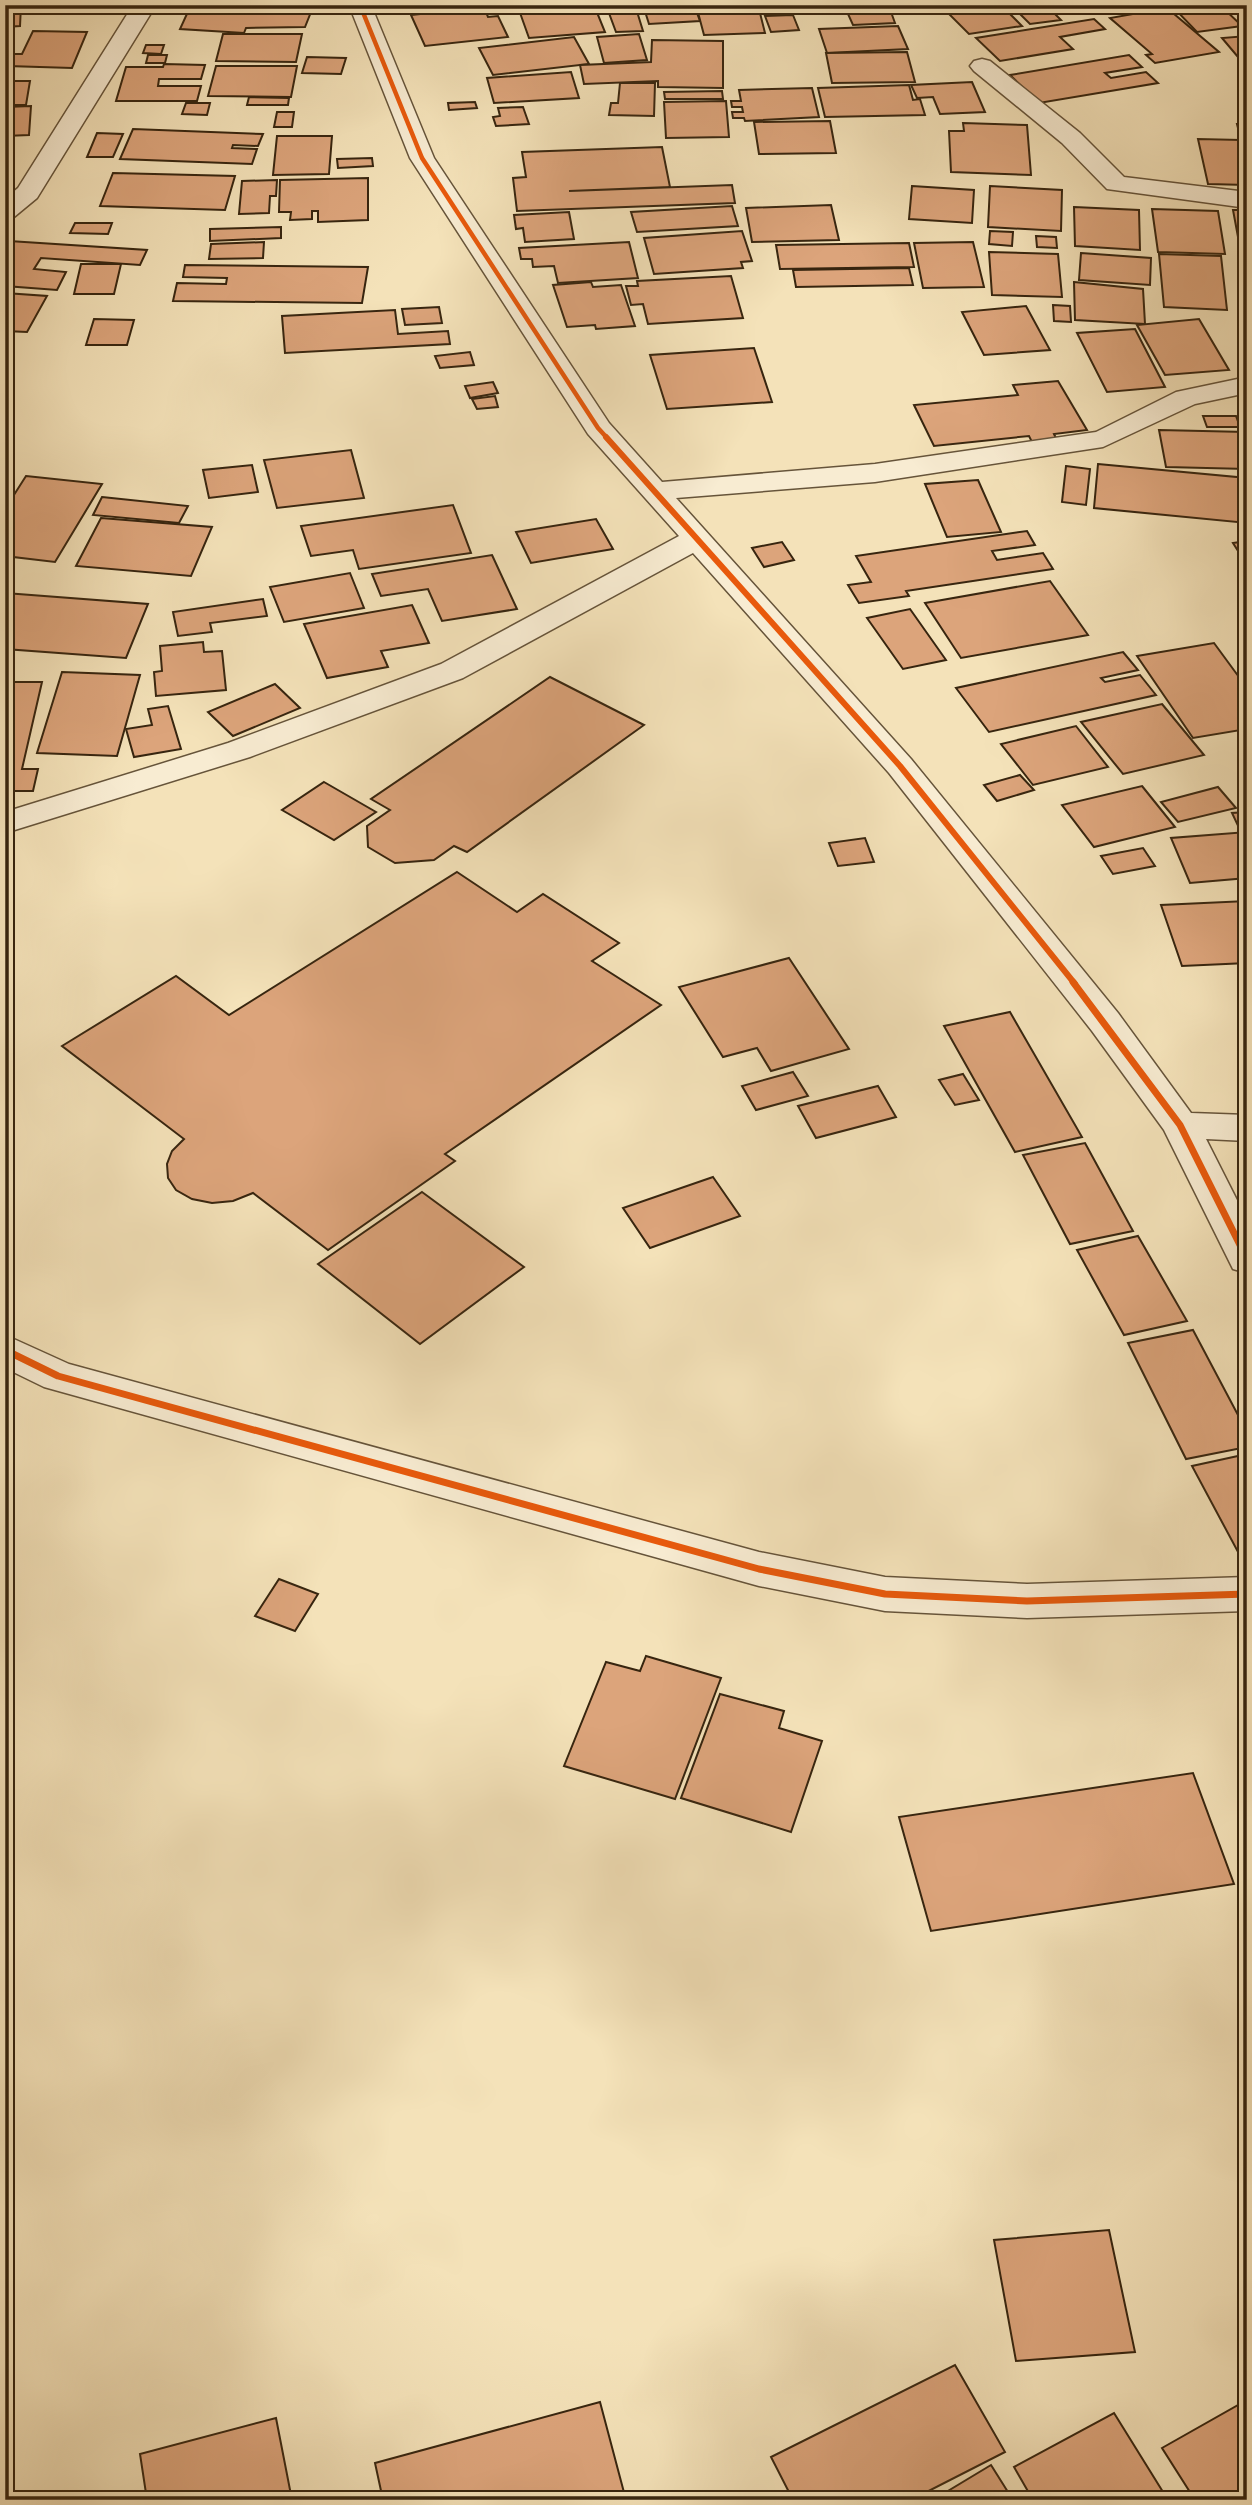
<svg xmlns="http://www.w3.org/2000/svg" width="1252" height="2505" font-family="'Sorts Mill Goudy',serif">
<rect width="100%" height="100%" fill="#f4e2b9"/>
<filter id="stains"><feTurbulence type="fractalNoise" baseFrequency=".00286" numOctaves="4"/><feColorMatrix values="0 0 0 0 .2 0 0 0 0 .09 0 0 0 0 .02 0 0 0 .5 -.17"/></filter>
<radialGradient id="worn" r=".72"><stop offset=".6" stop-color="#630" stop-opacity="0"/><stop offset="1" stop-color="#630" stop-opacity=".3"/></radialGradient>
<g fill="#dca47b" stroke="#37250f" stroke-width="2">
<polygon points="5,5 21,5 20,26 5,27"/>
<polygon points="191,5 224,5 243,9 311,12 305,27 246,28 244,33 180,29"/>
<polygon points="459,5 483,5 488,17 498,16 508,37 425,46 411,15 431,13 429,8"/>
<polygon points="594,5 605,32 529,38 519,10"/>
<polygon points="606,5 635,5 643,31 616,32"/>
<polygon points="643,5 694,5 700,21 649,24"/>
<polygon points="696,5 753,5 755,13 760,13 765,33 704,35"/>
<polygon points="758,5 819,5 821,10 761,13"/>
<polygon points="898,5 923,5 927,12 902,14"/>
<polygon points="969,5 1001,5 1022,26 969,34 944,9"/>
<polygon points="1011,5 1046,5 1061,20 1030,24"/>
<polygon points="1171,5 1220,5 1242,26 1197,32"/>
<polygon points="1167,8 1219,52 1155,63 1146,55 1152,54 1110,18"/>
<polygon points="891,12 895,23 853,25 848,14"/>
<polygon points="793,15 799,30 771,32 765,16"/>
<polygon points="1094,19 1105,29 1060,37 1073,49 1000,61 976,38"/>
<polygon points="898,26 908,49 827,53 819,29"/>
<polygon points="13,29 12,51 5,51 5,30"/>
<polygon points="33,31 87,32 72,68 8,66 14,54 22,54"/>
<polygon points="223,34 302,34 296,62 216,61"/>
<polygon points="639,34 647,60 604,63 597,37"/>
<polygon points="1247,36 1247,63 1243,63 1222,38"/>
<polygon points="574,37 589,64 493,75 479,48"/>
<polygon points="652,40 723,41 723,88 658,87 658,81 584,84 580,65 651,62"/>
<polygon points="146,45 164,45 161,54 143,53"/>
<polygon points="907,52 915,82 832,83 826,53"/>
<polygon points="148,55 167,55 165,63 146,63"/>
<polygon points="1129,55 1142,67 1105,73 1111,78 1146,72 1158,83 1039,103 1010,75"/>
<polygon points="307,57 346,58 341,74 302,73"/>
<polygon points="164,64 205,65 201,79 159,79 158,86 201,86 197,101 116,101 126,67 163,67"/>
<polygon points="216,66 297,66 291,97 208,96"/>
<polygon points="571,72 579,98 494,103 487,78"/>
<polygon points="5,81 30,81 26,105 5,105"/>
<polygon points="972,82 985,112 940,114 933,97 917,98 911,85"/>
<polygon points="620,83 655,83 654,116 609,115 611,103 618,103"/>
<polygon points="909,85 913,100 920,99 925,115 825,117 818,88"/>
<polygon points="812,88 819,117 745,121 744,118 733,118 732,112 743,112 742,107 732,107 731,101 741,101 739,90"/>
<polygon points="722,91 723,99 665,99 664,92"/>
<polygon points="249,97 289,98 288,105 247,105"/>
<polygon points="726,101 729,137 666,138 664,102"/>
<polygon points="475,102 477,108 449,110 448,103"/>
<polygon points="186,103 210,103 207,115 182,114"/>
<polygon points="31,106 29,135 5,136 5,107"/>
<polygon points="523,107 529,124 496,126 493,117 500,116 498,108"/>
<polygon points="277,112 294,112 292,127 274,127"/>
<polygon points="830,121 836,153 759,154 754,122"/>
<polygon points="963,123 1027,125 1031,175 951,172 949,131 964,131"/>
<polygon points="1237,124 1247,124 1247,185 1208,184 1198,139 1241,140"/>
<polygon points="133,129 263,134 258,146 233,145 232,148 257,149 252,164 120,159"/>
<polygon points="97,133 123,134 113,157 87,157"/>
<polygon points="277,136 332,136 329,174 273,175"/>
<polygon points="662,147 670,187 569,191 732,185 735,203 517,211 513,178 526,177 522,152"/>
<polygon points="372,158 373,166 338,168 337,159"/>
<polygon points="113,173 235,176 225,210 100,206"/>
<polygon points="368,178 368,220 318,222 318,211 312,211 312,219 290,220 291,212 279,212 280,180"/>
<polygon points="277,180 276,196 270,196 269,213 239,214 242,181"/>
<polygon points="912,186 974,190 972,223 909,219"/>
<polygon points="990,186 1062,190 1061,231 988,227"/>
<polygon points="831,205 839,240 752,242 746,208"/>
<polygon points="732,206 738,226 637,232 631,212"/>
<polygon points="1074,207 1139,210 1140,250 1075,246"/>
<polygon points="1152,209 1218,211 1225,254 1158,252"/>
<polygon points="1233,210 1247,210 1247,280 1246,280"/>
<polygon points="569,212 574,239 525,242 523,228 516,229 514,215"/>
<polygon points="75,223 112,223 108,234 70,233"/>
<polygon points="281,227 281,238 210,241 210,229"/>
<polygon points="742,231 752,261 741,262 743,268 654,274 644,238"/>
<polygon points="990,231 1013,232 1012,246 989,244"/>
<polygon points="1036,236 1056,237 1057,248 1037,247"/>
<polygon points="9,241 147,250 140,265 41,258 34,269 66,272 57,290 5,286 5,248"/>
<polygon points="264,242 263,258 209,259 211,244"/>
<polygon points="629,242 638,278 558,283 554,266 533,267 532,259 521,259 519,248"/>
<polygon points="973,242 984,287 923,288 914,243"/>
<polygon points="909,243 914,267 780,269 776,245"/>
<polygon points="989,252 1058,254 1062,297 992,295"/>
<polygon points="1081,253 1151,258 1150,285 1079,280"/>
<polygon points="1159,254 1221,256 1227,310 1164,307"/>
<polygon points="81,264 121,264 114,294 74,294"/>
<polygon points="185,265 368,267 362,303 173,301 177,283 226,284 227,278 183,277"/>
<polygon points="909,268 913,285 796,287 793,270"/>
<polygon points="731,276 743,318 648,324 643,304 631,305 626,286 638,286 637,281"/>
<polygon points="591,282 593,287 621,285 635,326 596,329 595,325 567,327 553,285"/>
<polygon points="1074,282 1143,289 1145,324 1075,320"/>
<polygon points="5,293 47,296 27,332 5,331"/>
<polygon points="1053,305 1070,306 1071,322 1054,321"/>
<polygon points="1026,306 1050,350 984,355 962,312"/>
<polygon points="439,307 442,323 405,325 402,309"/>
<polygon points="395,310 398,334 448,331 450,344 285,353 282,316"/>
<polygon points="94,319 134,320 127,345 86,345"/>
<polygon points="1199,319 1229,370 1165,375 1137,325"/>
<polygon points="1135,329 1165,387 1107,392 1077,333"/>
<polygon points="754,348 772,402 667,409 650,355"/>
<polygon points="470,352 474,365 440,368 435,356"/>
<polygon points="1058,381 1087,430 1054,434 1057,440 1032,442 1029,436 934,446 914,405 1018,395 1013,385"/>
<polygon points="493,382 498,393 470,398 465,386"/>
<polygon points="495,396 498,407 477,409 472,399"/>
<polygon points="1203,416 1236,416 1240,427 1207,427"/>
<polygon points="1159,430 1246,432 1247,469 1166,467"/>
<polygon points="351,450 364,498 277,508 264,460"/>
<polygon points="1098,464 1247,478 1247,523 1094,508"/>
<polygon points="252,465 258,492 209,498 203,470"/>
<polygon points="1066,466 1090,469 1086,505 1062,502"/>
<polygon points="26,476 102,484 55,562 5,556 5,509"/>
<polygon points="978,480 1001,532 947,537 925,484"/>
<polygon points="102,497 188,506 179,523 93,515"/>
<polygon points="453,505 471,553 359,569 353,550 311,556 301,526"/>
<polygon points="101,518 212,527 191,576 76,566"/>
<polygon points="596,519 613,549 531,563 516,532"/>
<polygon points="1027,531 1035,545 992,551 997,560 1043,553 1053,569 906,591 909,596 859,603 848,585 871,582 856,556"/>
<polygon points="1247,541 1247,565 1233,543"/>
<polygon points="782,542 794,560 764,567 752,548"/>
<polygon points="492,555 517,609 442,621 428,589 381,596 372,574"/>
<polygon points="350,573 364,608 284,622 270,587"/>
<polygon points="1050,581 1088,635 961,658 925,603"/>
<polygon points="5,593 148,604 126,658 5,649"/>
<polygon points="263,599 267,616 210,623 212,632 178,636 173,612"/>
<polygon points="412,605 429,643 381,651 388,667 327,678 304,624"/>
<polygon points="910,609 946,660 903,669 867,618"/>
<polygon points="203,642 204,652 222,651 226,690 156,696 154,672 162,671 160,646"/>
<polygon points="1214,643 1247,688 1247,729 1193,738 1137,656"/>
<polygon points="1123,652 1138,670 1101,678 1105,682 1140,675 1156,695 989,732 956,688"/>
<polygon points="62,672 140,675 117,756 37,753"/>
<polygon points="550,677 644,725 467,852 454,846 434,860 395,863 368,847 367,826 390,810 371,799"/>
<polygon points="12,682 42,682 22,769 38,769 33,791 5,791 5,705"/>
<polygon points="275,684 300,708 233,736 208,712"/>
<polygon points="1162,704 1204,755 1123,774 1081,722"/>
<polygon points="168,706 181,749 134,757 126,729 152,725 148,709"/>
<polygon points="1076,726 1108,767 1033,785 1001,744"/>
<polygon points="1020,775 1034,790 997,801 984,785"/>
<polygon points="324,782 376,812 334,840 282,810"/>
<polygon points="1142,786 1175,827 1094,847 1062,805"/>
<polygon points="1218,787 1236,808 1178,822 1161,802"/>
<polygon points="1247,812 1247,829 1240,830 1232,813"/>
<polygon points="1247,832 1247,878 1190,883 1171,838"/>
<polygon points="865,838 874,862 838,866 829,843"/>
<polygon points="1143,848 1155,866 1113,874 1101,856"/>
<polygon points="457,872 517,912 543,894 619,943 592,961 661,1005 445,1154 455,1161 328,1250 253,1193 233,1201 212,1203 192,1199 176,1190 168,1178 167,1164 172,1151 184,1139 62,1046 176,976 229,1015"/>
<polygon points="1247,901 1247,963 1182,966 1161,905"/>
<polygon points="789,958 849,1049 771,1071 757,1048 723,1057 679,987"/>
<polygon points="1010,1012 1082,1137 1015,1152 944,1026"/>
<polygon points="793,1072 808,1096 756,1110 742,1086"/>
<polygon points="963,1074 979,1100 955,1105 939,1080"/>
<polygon points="878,1086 896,1117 816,1138 798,1106"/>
<polygon points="1085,1143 1133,1231 1070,1244 1023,1155"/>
<polygon points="713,1177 740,1216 650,1248 623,1208"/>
<polygon points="422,1192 524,1267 420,1344 318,1264"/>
<polygon points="1138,1236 1187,1321 1124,1335 1077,1250"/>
<polygon points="1193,1330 1247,1432 1247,1447 1186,1459 1128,1343"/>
<polygon points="1247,1454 1247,1564 1245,1565 1192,1466"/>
<polygon points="279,1579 318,1594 295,1631 255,1616"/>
<polygon points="646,1656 721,1678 675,1799 564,1766 606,1662 640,1671"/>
<polygon points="720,1694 784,1711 779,1728 822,1741 791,1832 681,1798"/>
<polygon points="1193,1773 1234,1884 931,1931 899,1817"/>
<polygon points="1109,2230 1135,2352 1016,2361 994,2240"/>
<polygon points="955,2365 1005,2452 911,2500 793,2500 771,2457"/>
<polygon points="1247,2400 1247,2500 1195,2500 1162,2448"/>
<polygon points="600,2402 626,2500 383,2500 375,2463"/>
<polygon points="1114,2413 1168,2500 1033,2500 1014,2467"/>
<polygon points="276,2418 292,2500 147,2500 140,2454"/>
<polygon points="991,2465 1013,2500 933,2500"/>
</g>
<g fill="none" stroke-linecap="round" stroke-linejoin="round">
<defs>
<g id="minor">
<polygon points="133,5 156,5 37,198 14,217 5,220 5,199 18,188"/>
<polygon points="349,5 371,5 434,158 609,423 662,482 875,464 1096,432 1176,392 1247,377 1247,393 1195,404 1103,447 875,482 676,498 911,759 1118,1013 1191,1113 1247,1115 1247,1141 1206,1139 1247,1220 1247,1273 1233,1269 1164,1130 1092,1031 889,773 693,553 463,678 250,757 5,833 5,812 228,743 441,664 679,536 588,434 410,158"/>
<polygon points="982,59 990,61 1080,133 1124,177 1247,192 1247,208 1107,189 1062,143 974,71 970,66 974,61"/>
<polygon points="5,1335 69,1364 759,1552 885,1577 1027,1584 1247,1577 1247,1611 1027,1618 885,1611 759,1586 44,1387 5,1368"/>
</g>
</defs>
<use href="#minor" stroke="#66543a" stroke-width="3"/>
<use href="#minor" fill="#f8ecd2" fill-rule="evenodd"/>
<defs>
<polyline id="cycleway-far2" points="360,5 422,158 598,428 608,439"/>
<polyline id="cycleway-far1" points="606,437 900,766 1075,984"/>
<g id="cycleway">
<polyline points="1073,982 1180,1125 1247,1259"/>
<polyline points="5,1350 58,1376 759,1569 885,1594 1027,1601 1247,1594"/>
</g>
</defs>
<use href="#cycleway-far2" stroke="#f8ecd2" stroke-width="7"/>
<use href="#cycleway-far1" stroke="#f8ecd2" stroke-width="10"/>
<use href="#cycleway" stroke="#f8ecd2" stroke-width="11"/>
<use href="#cycleway-far2" stroke="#e8590c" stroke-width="4.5"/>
<use href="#cycleway-far1" stroke="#e8590c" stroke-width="6"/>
<use href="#cycleway" stroke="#e8590c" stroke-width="7"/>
</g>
<rect width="1252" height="2505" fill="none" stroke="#f4e2b9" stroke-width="28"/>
<rect x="7" y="7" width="1238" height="2491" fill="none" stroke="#37250f" stroke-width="3.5"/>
<rect x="14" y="14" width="1224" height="2477" fill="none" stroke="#37250f" stroke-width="2"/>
<rect width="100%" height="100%" filter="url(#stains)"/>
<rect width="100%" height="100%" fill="url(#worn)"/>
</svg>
